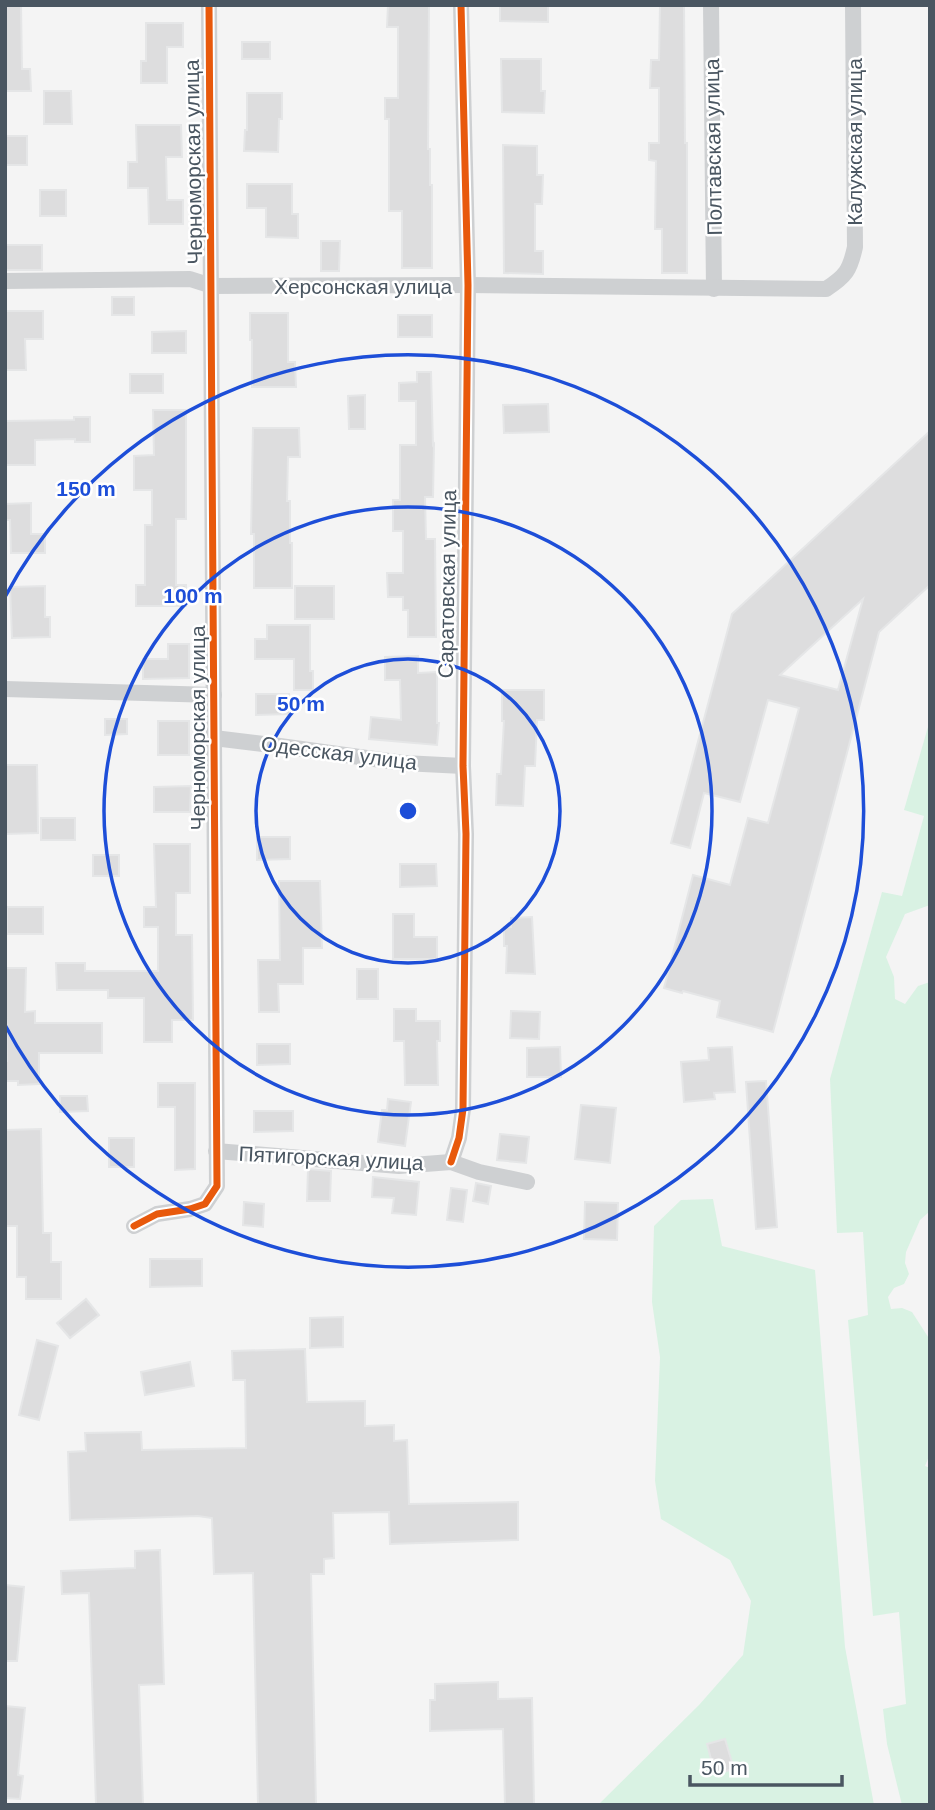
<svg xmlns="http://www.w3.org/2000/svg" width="935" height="1810" font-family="Helvetica,sans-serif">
<rect width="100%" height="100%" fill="#f4f4f4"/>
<g fill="#d9f2e3">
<polygon points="930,720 930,905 905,914 886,957 894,977 895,999 905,1004 918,986 930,982 930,1211 920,1220 906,1252 905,1263 909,1274 904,1284 894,1288 888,1297 891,1309 902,1308 912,1312 930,1340 930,1454 925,1466 930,1468 930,1805 902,1805 887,1744 883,1709 906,1704 899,1612 873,1616 848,1320 868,1315 863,1232 837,1233 830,1079 882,892 902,896 924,816 904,810"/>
<polygon points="713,1199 722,1246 815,1270 845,1647 874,1805 598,1805 699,1705 743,1655 751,1601 730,1560 661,1519 655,1481 660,1357 652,1302 654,1226 681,1200"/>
</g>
<g fill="#ddddde" stroke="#e5e6e7" stroke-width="2" fill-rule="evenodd">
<polygon points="5,5 21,5 22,69 30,69 31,91 5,91"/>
<polygon points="388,5 429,5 428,149 430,149 430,185 432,185 432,268 402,268 402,211 389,211 389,119 385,119 385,98 398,98 398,27 387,27"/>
<polygon points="500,5 548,5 548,22 500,21"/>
<polygon points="660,5 684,5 685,143 687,143 687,273 662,273 662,229 655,229 656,161 649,160 649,143 659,143 659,88 650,88 651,60 659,60"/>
<polygon points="146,23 183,23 183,47 167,47 167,83 141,83 141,61 146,61"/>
<rect x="242" y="42" width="28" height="17"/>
<polygon points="501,59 541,59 541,91 545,91 544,113 502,112"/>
<polygon points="44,91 71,91 72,124 44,124"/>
<polygon points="247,93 282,93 282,119 279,119 278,152 244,151 245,130 247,130"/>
<polygon points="136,125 181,125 182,157 166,157 167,200 183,200 183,224 149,224 148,188 128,188 128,162 137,162"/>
<rect x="5" y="136" width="22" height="29"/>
<polygon points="503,145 537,146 537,175 543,175 542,204 535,204 535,251 543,251 543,274 504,273"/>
<polygon points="247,184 292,184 292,214 298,214 298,238 266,237 266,208 247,208"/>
<rect x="40" y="190" width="26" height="26"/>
<polygon points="321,241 340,241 339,271 321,271"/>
<rect x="5" y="245" width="37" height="25"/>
<rect x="112" y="297" width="22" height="18"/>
<polygon points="5,311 43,311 43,339 25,339 26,370 5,370"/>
<polygon points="250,313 288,313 288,362 295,362 296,387 252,387 252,340 250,340"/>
<rect x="398" y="315" width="34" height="22"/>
<polygon points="186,331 186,353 152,353 152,332"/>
<polygon points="417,372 431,372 433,445 434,444 433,497 425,497 426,539 435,539 436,637 408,637 408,610 403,610 403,597 388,597 387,573 403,573 403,531 393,531 393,500 400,500 400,445 416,445 416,401 399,401 399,383 417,382"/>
<rect x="130" y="374" width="33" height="19"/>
<polygon points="365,395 365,429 349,429 348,396"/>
<polygon points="548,404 549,432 504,433 503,405"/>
<polygon points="153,410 186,410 186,519 176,519 176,585 186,585 186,606 136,606 136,585 145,585 145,525 152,525 152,490 134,490 134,456 154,455"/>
<polygon points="74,417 90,417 90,442 75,442 75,439 35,440 35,465 5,465 5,421 74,420"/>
<polygon points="253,428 299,428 300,457 288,457 287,501 290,501 290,543 292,543 292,588 254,588 254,534 251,534"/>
<path d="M930,431V585L879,632L773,1032L717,1017L720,1001L683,991L682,993L664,988L693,875L730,885L748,818L768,823L799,708L768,700L740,802L704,793L690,848L671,843L732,614ZM863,599L838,690L780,675Z"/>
<polygon points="31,503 31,534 45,534 45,553 11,553 10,520 5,520 5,504"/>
<polygon points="45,586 45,617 50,617 50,637 12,638 10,587"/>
<rect x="295" y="586" width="39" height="33"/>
<polygon points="267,625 310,625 310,671 313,671 313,690 294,690 294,659 255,659 255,639 267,639"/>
<polygon points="168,644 189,644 189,678 143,679 143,659 168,659"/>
<polygon points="418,656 418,673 437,672 437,723 439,723 437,745 369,739 371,717 401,720 400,680 385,680 385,657"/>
<polygon points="502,690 544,690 544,720 537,720 535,766 525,766 523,806 496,805 497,774 501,774 504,721 502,721"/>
<polygon points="256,694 289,694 290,714 256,715"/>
<polygon points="105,719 127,719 127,734 105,735"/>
<rect x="158" y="721" width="31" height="34"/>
<polygon points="6,765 37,765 38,833 6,834"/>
<polygon points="191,786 190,812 154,812 154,787"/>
<rect x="41" y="818" width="34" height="22"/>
<polygon points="257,837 290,837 290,859 257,860"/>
<polygon points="154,844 190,844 190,893 176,893 176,935 192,935 193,1020 172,1020 172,1042 144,1042 144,998 108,998 108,990 57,990 56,963 85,963 85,971 158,971 158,927 144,927 144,907 156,907"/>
<rect x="93" y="855" width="26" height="21"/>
<polygon points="400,864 436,864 437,886 400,887"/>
<polygon points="279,881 320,881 322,948 303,948 303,984 278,984 279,1012 259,1012 258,960 280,960"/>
<rect x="7" y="907" width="36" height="27"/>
<polygon points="393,914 414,914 414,937 437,937 437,959 393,959"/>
<polygon points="532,917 535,974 506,973 507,946 504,946 504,927 511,927 511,918"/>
<polygon points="5,968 26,968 25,1012 35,1011 35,1023 102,1023 102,1053 39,1053 39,1084 18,1085 18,1081 5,1081 5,1061 7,1061"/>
<rect x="357" y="969" width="21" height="30"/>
<polygon points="394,1009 416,1009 416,1021 440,1021 440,1041 437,1041 438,1085 405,1085 404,1041 394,1041"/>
<polygon points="511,1011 540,1012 539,1039 510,1038"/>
<polygon points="257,1044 290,1044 290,1064 257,1065"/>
<polygon points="560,1047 561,1077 527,1077 527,1048"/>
<polygon points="732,1047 735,1092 714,1093 715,1099 684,1102 681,1062 709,1060 708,1048"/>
<polygon points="766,1081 777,1227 756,1229 746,1082"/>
<polygon points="158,1083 195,1083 195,1169 175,1170 175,1107 158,1107"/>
<polygon points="60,1096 87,1096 88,1111 60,1112"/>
<polygon points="388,1099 411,1102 405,1146 378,1142 382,1110 387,1110"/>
<polygon points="581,1105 616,1108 610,1163 575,1159"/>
<polygon points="254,1111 293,1111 293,1131 254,1132"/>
<polygon points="41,1129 43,1233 51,1233 51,1262 61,1262 61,1299 26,1299 26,1277 17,1277 17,1226 5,1226 5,1130"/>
<polygon points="500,1134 529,1137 526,1163 497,1160"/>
<rect x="109" y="1138" width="25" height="29"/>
<polygon points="308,1169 331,1171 330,1201 307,1201"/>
<polygon points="373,1177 419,1182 416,1215 392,1213 394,1198 372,1197"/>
<polygon points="476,1183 491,1186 488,1204 473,1201"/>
<polygon points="451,1188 467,1190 463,1222 447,1220"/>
<polygon points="244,1202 264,1204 263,1227 243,1225"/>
<polygon points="585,1202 618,1203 617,1240 584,1239"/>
<polygon points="150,1259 202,1259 202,1286 150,1287"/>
<polygon points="86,1299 99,1315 70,1338 57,1323"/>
<polygon points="343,1317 343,1347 310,1348 310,1318"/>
<polygon points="37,1340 58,1346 39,1420 19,1415"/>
<polygon points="305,1349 307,1402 365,1401 365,1426 394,1425 394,1441 407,1440 409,1504 518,1502 518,1540 390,1544 389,1512 333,1513 334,1558 324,1559 324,1574 311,1574 316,1805 258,1805 253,1573 214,1574 212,1518 198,1516 70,1520 68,1452 86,1451 85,1433 141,1432 142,1450 246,1448 245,1380 233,1380 232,1351"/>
<polygon points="190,1362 194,1386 145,1395 141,1372"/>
<polygon points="160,1550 164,1684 139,1685 143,1805 96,1805 89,1593 62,1594 61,1571 135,1568 135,1551"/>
<polygon points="5,1585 24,1587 17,1661 5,1661"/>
<polygon points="498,1682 498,1699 532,1698 534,1805 505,1805 503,1729 430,1731 430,1700 435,1700 435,1684"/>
<polygon points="5,1706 25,1708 18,1775 23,1776 20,1799 5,1798"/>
<polygon points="725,1739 734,1769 715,1774 707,1744"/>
</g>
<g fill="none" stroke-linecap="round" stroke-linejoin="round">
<g stroke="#ced0d2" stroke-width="16">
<polyline points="711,5 714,289"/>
<path d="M5,281L190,279L212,286L468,285L826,289C846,276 850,270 855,247L853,5"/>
<polyline points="5,689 214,695"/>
<polyline points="214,738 280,746 403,763 463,766"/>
<polyline points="216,1151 399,1166 451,1162 479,1172 527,1182"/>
<polyline points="451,1162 459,1138 463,1109 466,834 463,766 468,285 461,5"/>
<polyline points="134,1226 157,1214 190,1209 205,1204 217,1186 209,5"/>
</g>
<defs>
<g id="cycleway">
<polyline points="451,1162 459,1138 463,1109 466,834 463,766 468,285 461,5"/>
<polyline points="134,1226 157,1214 190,1209 205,1204 217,1186 209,5"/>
</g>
</defs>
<use href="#cycleway" stroke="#fff" stroke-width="11"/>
<use href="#cycleway" stroke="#e8590c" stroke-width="7"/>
</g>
<g fill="none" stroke="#1d4ed8" stroke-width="3.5">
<circle cx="408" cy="811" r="152"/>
<circle cx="408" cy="811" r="304"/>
<path d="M5 597A456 456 0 1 1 5 1025"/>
</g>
<g text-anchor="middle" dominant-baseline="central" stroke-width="5" stroke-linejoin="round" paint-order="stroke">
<g font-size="21" fill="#4a5661" stroke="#fff">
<text transform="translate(854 142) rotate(-90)">Калужская улица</text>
<text transform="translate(713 147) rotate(-91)">Полтавская улица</text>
<text transform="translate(193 162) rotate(-91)">Черноморская улица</text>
<text x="363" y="286">Херсонская улица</text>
<text transform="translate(447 584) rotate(-89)">Саратовская улица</text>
<text transform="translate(197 728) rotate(-90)">Черноморская улица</text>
<text transform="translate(339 753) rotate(7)">Одесская улица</text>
<text transform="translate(331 1158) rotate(3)">Пятигорская улица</text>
</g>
</g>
<circle cx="408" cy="811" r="10" fill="#1d4ed8" stroke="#fff" stroke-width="3.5"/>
<g font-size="21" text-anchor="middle" font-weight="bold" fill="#1d4ed8" stroke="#fff" stroke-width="5" stroke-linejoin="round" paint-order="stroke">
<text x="86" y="496">150 m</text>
<text x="193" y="603">100 m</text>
<text x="301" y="711">50 m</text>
</g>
<rect width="935" height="1810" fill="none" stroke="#4a5661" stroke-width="14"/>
<path d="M690 1775v10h152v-10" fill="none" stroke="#4a5661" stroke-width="3.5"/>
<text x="701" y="1775" font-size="21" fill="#4a5661" stroke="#ffffff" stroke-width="5" paint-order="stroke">50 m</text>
</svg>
